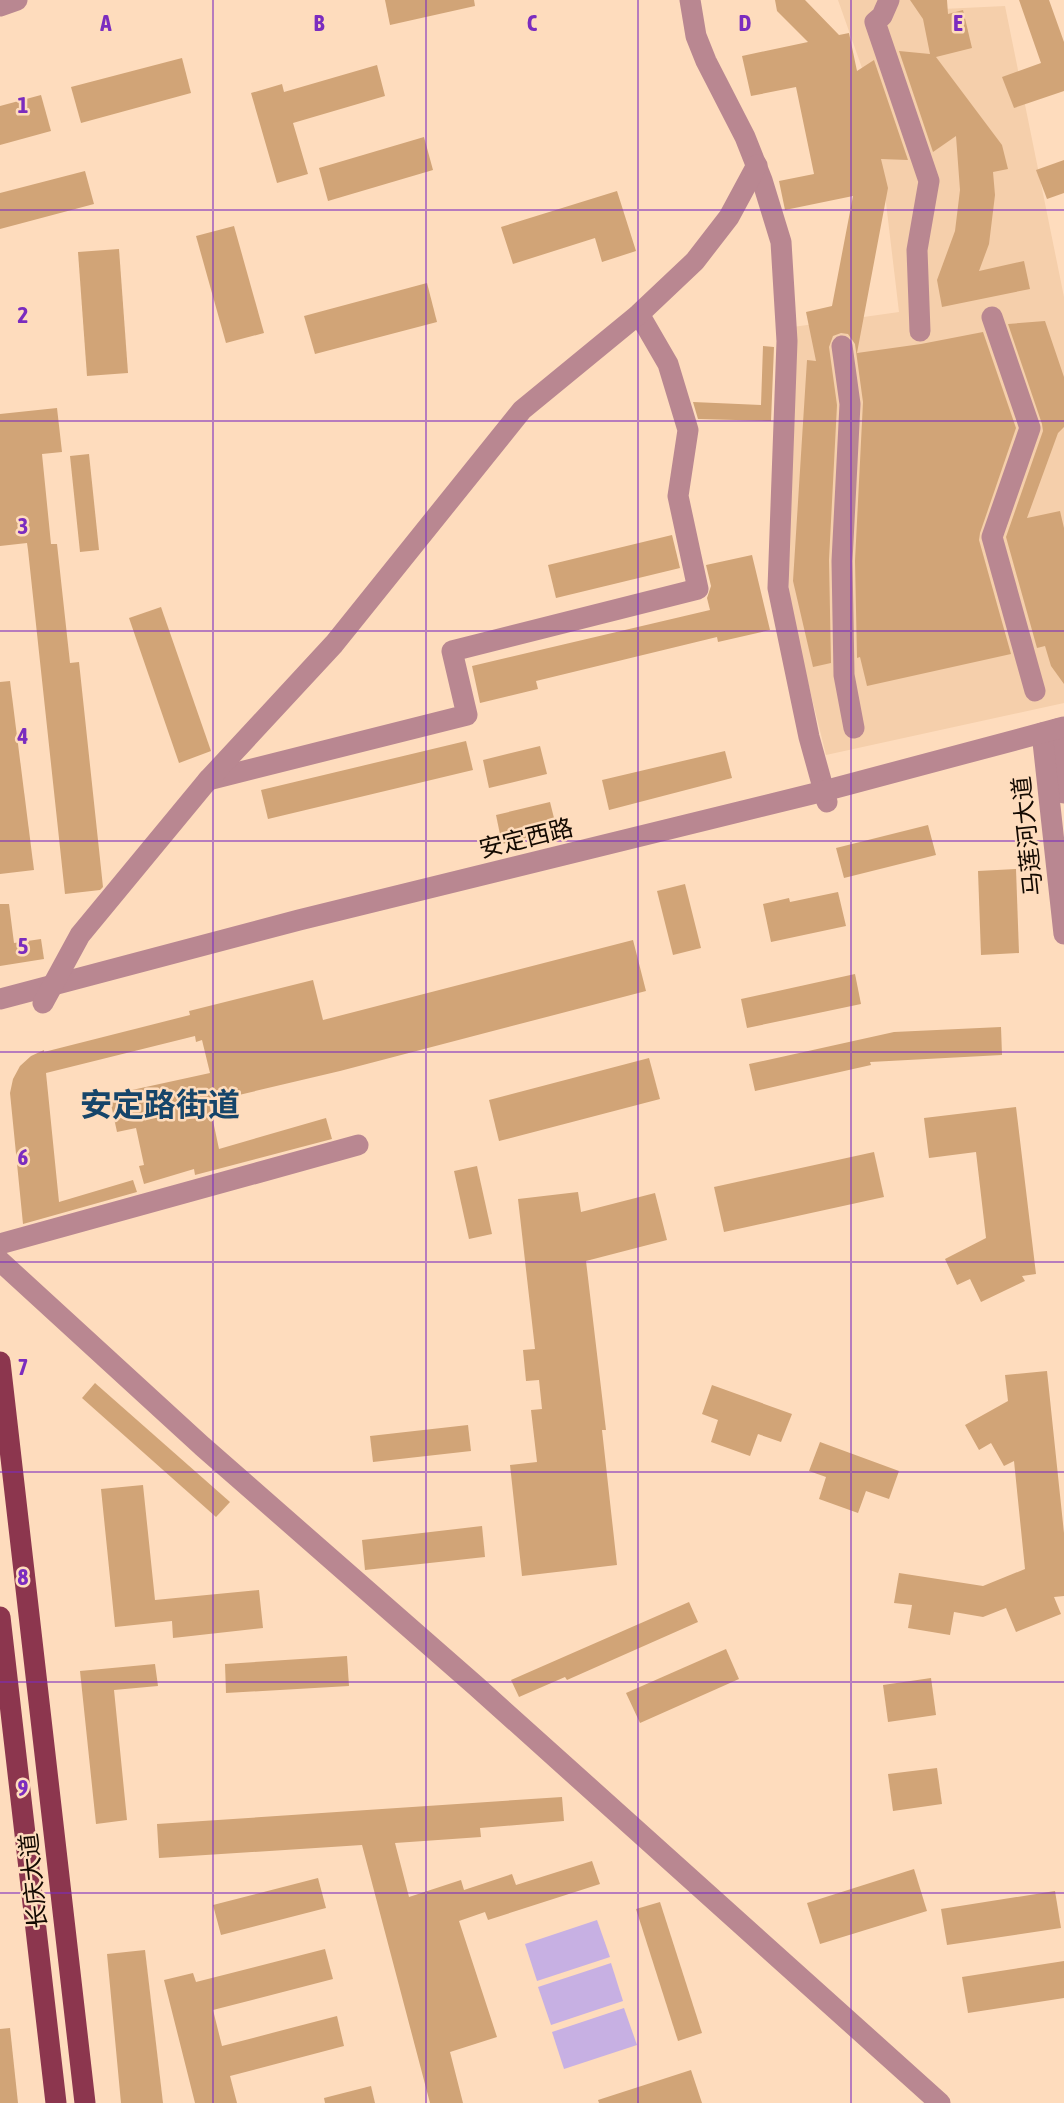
<svg xmlns="http://www.w3.org/2000/svg" width="1064" height="2103" font-family="'Asap Condensed','Noto Sans SC',sans-serif">
<rect width="100%" height="100%" fill="#fedcbd"/>
<polygon fill="#f5cfab" points="838,0 918,0 922,10 1005,6 1064,297 1064,703 826,755 790,610 785,487 793,327 899,312 874,102"/>
<g fill="#c7b0e3">
<polygon points="597,1920 610,1957 537,1981 525,1944"/>
<polygon points="611,1963 623,2001 551,2025 538,1987"/>
<polygon points="624,2008 637,2045 564,2069 552,2032"/>
</g>
<g fill="#d1a477">
<polygon points="385,0 474,0 475,6 390,25"/>
<polygon points="775,0 805,0 839,35 849,33 857,71 874,60 908,160 881,159 888,188 857,353 921,344 983,332 1016,428 980,533 979,540 1011,654 867,686 860,657 857,658 855,561 863,402 855,344 848,334 841,333 833,336 829,347 837,405 829,560 831,663 813,667 793,581 807,360 816,361 806,312 832,306 853,196 785,210 779,181 814,174 796,87 751,96 742,56 808,42 777,11"/>
<polygon points="910,0 947,0 948,14 963,10 972,48 936,57 1002,145 1008,169 993,172 995,195 989,244 979,271 1024,261 1030,289 942,307 937,280 955,231 960,190 956,136 933,152 899,51 930,54 923,19"/>
<polygon points="1019,0 1049,0 1064,42 1064,91 1014,108 1002,77 1041,63"/>
<polygon points="182,58 191,93 81,123 71,87"/>
<polygon points="377,65 385,96 293,123 308,174 277,183 251,93 282,84 284,92"/>
<polygon points="41,95 51,131 0,145 0,106"/>
<polygon points="424,137 433,170 328,201 319,168"/>
<polygon points="1064,160 1064,193 1047,199 1036,170"/>
<polygon points="85,171 94,204 0,229 0,193"/>
<polygon points="617,191 636,251 602,262 595,238 513,264 501,227"/>
<polygon points="234,226 264,333 226,343 196,236"/>
<polygon points="119,249 128,373 87,376 78,252"/>
<polygon points="427,283 437,322 315,354 304,316"/>
<polygon points="1045,321 1064,377 1064,427 1058,433 1027,518 1060,511 1064,528 1064,684 1051,666 1045,646 1037,648 1006,537 1043,431 1042,424 1008,324"/>
<polygon points="763,346 774,347 771,421 698,419 693,402 761,405"/>
<polygon points="57,408 62,452 42,454 51,544 57,544 70,663 79,662 103,887 100,890 65,894 28,550 27,543 0,546 0,414"/>
<polygon points="89,454 99,550 80,552 70,456"/>
<polygon points="672,535 680,568 556,598 548,565"/>
<polygon points="752,555 770,630 718,642 717,637 536,681 538,689 480,703 472,666 710,610 707,598 711,586 706,565"/>
<polygon points="161,607 211,751 179,763 129,618"/>
<polygon points="10,681 34,870 0,874 0,682"/>
<polygon points="466,741 473,770 268,819 261,790"/>
<polygon points="540,746 547,774 489,788 483,760"/>
<polygon points="725,751 732,778 609,810 602,780"/>
<polygon points="550,802 557,830 502,844 496,815"/>
<polygon points="928,825 936,855 844,878 836,848"/>
<polygon points="1016,869 1019,953 981,955 978,871"/>
<polygon points="685,884 701,948 673,955 657,891"/>
<polygon points="838,892 846,926 771,942 763,904 789,898 790,902"/>
<polygon points="0,904 9,904 14,943 41,939 44,959 0,966"/>
<polygon points="633,940 646,991 340,1071 209,1102 219,1149 326,1118 332,1139 195,1175 194,1169 144,1184 139,1166 144,1165 136,1128 117,1132 109,1095 210,1073 202,1040 196,1042 195,1036 46,1073 59,1202 133,1180 137,1192 23,1224 10,1093 13,1079 20,1066 31,1056 44,1050 44,1052 190,1015 189,1011 313,980 323,1020"/>
<polygon points="855,974 861,1004 747,1028 741,999"/>
<polygon points="1001,1027 1002,1055 870,1062 871,1065 755,1091 749,1064 894,1032"/>
<polygon points="649,1058 660,1099 499,1141 489,1100"/>
<polygon points="1016,1107 1036,1274 1022,1276 1025,1281 981,1302 970,1279 957,1285 945,1259 986,1238 976,1152 929,1158 924,1118"/>
<polygon points="874,1152 884,1197 724,1232 714,1187"/>
<polygon points="477,1166 492,1234 469,1239 454,1171"/>
<polygon points="578,1192 581,1212 655,1193 667,1240 586,1261 606,1430 602,1430 617,1565 522,1576 510,1465 537,1462 531,1410 542,1409 539,1380 526,1381 523,1350 535,1349 518,1199"/>
<polygon points="1047,1371 1064,1533 1064,1596 1054,1597 1061,1614 1016,1632 1006,1608 983,1617 954,1612 950,1635 908,1628 912,1605 894,1603 899,1573 983,1586 1025,1569 1014,1461 1004,1466 991,1443 979,1450 965,1425 1008,1401 1005,1375"/>
<polygon points="95,1383 230,1502 216,1517 82,1398"/>
<polygon points="712,1385 792,1414 781,1442 758,1434 750,1456 711,1442 718,1420 702,1414"/>
<polygon points="468,1425 471,1451 373,1462 370,1436"/>
<polygon points="820,1442 899,1471 889,1499 866,1491 858,1513 819,1499 826,1477 809,1471"/>
<polygon points="143,1485 155,1600 259,1590 263,1628 173,1638 172,1621 115,1627 101,1489"/>
<polygon points="482,1526 485,1557 365,1570 362,1540"/>
<polygon points="689,1602 698,1622 567,1680 565,1677 519,1697 511,1680"/>
<polygon points="726,1649 739,1679 640,1723 626,1693"/>
<polygon points="347,1656 349,1686 226,1693 225,1664"/>
<polygon points="155,1664 158,1686 114,1690 127,1820 96,1824 80,1671"/>
<polygon points="931,1678 936,1715 888,1722 883,1685"/>
<polygon points="937,1768 942,1804 893,1811 888,1774"/>
<polygon points="562,1797 564,1821 480,1828 481,1837 395,1843 409,1897 461,1880 464,1890 512,1874 516,1885 592,1861 600,1884 488,1920 485,1912 459,1921 497,2037 450,2052 463,2103 430,2103 362,1845 159,1858 157,1824"/>
<polygon points="914,1869 927,1911 820,1944 807,1903"/>
<polygon points="318,1878 326,1908 221,1935 213,1905"/>
<polygon points="1055,1891 1061,1928 947,1945 941,1909"/>
<polygon points="660,1902 702,2033 678,2041 636,1909"/>
<polygon points="325,1949 333,1979 213,2010 222,2046 337,2016 344,2046 230,2076 237,2103 195,2103 164,1980 193,1973 196,1982"/>
<polygon points="145,1950 163,2103 121,2103 107,1954"/>
<polygon points="1064,1961 1064,1998 968,2013 962,1977"/>
<polygon points="10,2028 18,2103 0,2103 0,2029"/>
<polygon points="691,2070 702,2103 599,2103 598,2100"/>
<polygon points="371,2086 375,2103 325,2103 324,2098"/>
</g>
<g fill="none" stroke-linecap="round" stroke-linejoin="round">
<g stroke="#b98791" stroke-width="21">
<polyline points="690,0 696,36 706,61 745,137 762,180 781,242 787,341 778,588 809,737 827,802"/>
<polyline points="889,0 882,16 875,22 929,181 917,250 920,331"/>
<polyline points="0,6 17,0"/>
<polyline points="992,317 1030,428 992,537 1035,691"/>
<polyline points="842,346 850,404 842,561 844,675 854,728"/>
<polyline points="1057,729 1064,793"/>
<polyline points="1042,733 1064,934"/>
<polyline points="208,780 467,715 452,651 698,589 678,496 688,430 668,364 639,314"/>
<polyline points="0,999 299,920 824,791 1064,727"/>
<polyline points="43,1003 80,935 208,780 334,644 522,410 639,314 695,261 729,217 757,165"/>
<polyline points="0,1244 358,1145"/>
<polyline points="0,1261 202,1446 476,1686 940,2103"/>
</g>
<g stroke="#8c364e" stroke-width="21">
<polyline points="0,1362 85,2103"/>
<polyline points="0,1617 56,2103"/>
</g>
</g>
<path fill="none" stroke="#7b2cbf" stroke-width="2" stroke-opacity="0.55" d="M213,0V2103M426,0V2103M638,0V2103M851,0V2103M0,210H1064M0,421H1064M0,631H1064M0,841H1064M0,1052H1064M0,1262H1064M0,1472H1064M0,1682H1064M0,1893H1064"/>
<g text-anchor="middle" dominant-baseline="central" stroke-width="5" stroke-linejoin="round" paint-order="stroke">
<g font-size="24" fill="#130901" stroke="#fedcbd">
<text transform="translate(1027 836) rotate(-96)">马莲河大道</text>
<text transform="translate(526 838) rotate(-14)">安定西路</text>
<text transform="translate(33 1881) rotate(-96)">长庆大道</text>
</g>
<g font-size="32" font-weight="bold" fill="#16456a" stroke="#fedcbd">
<text x="160" y="1104">安定路街道</text>
</g>
</g>
<g font-size="23" text-anchor="middle" font-weight="bold" fill="#7b2cbf" stroke="#fedcbd" stroke-width="5" stroke-linejoin="round" paint-order="stroke">
<text x="106" y="31">A</text>
<text x="319" y="31">B</text>
<text x="532" y="31">C</text>
<text x="745" y="31">D</text>
<text x="958" y="31">E</text>
<text x="23" y="113">1</text>
<text x="23" y="323">2</text>
<text x="23" y="534">3</text>
<text x="23" y="744">4</text>
<text x="23" y="954">5</text>
<text x="23" y="1165">6</text>
<text x="23" y="1375">7</text>
<text x="23" y="1585">8</text>
<text x="23" y="1796">9</text>
</g>
</svg>
